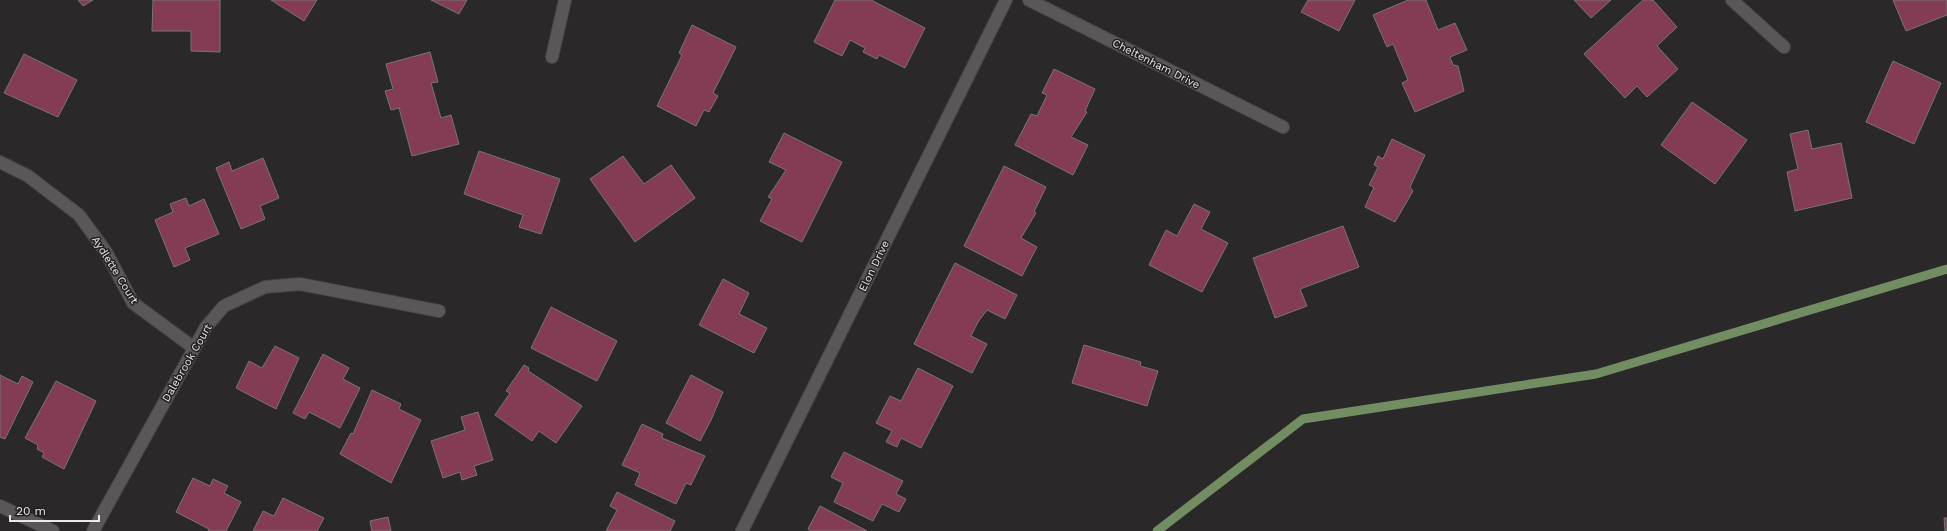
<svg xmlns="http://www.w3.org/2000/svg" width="1947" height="531" font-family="'Work Sans',sans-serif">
<rect width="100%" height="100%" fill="#2b2829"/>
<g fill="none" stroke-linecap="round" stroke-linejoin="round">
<polyline stroke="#738d62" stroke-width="9" points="1157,531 1303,419 1596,374 1947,269"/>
</g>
<g fill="#833c53" stroke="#787576">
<polygon points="78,0 93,0 83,6"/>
<polygon points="153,0 220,0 220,52 191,51 191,31 152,31"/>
<polygon points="271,0 317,0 304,21"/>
<polygon points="431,0 467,0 459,14"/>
<polygon points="835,0 871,0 925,28 905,68 879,55 877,59 863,52 865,48 850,40 842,56 814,42"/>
<polygon points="1308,0 1355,0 1339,31 1301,12"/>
<polygon points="1408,0 1426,0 1438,30 1455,23 1467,50 1450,57 1453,65 1458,66 1464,91 1415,112 1402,83 1408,80 1393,44 1387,47 1373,15"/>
<polygon points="1574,0 1611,0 1591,18"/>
<polygon points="1643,0 1653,0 1677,27 1657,46 1678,69 1647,97 1637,86 1625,98 1584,54"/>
<polygon points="1893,0 1947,0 1947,15 1906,31"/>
<polygon points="692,25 736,47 713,93 718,96 709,112 704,110 696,126 657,106 682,55 679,53"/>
<polygon points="430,52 438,82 431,83 441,118 451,115 459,144 412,156 399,108 391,110 385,91 393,89 386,64"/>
<polygon points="24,54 77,80 58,117 4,93"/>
<polygon points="1893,61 1941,83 1914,144 1866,122"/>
<polygon points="1054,69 1095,89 1085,111 1087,112 1071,137 1088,145 1073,175 1015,145 1031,114 1037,116 1047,95 1042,93"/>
<polygon points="1692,102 1747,140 1715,184 1661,145"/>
<polygon points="1808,130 1812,149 1841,143 1852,198 1795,211 1787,172 1798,169 1790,134"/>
<polygon points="784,133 842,162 802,242 760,221 772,199 768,197 786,170 769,162"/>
<polygon points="1392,139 1425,155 1410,187 1413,191 1395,222 1365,207 1374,187 1369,185 1378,167 1374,165 1378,156 1383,159"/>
<polygon points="479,151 560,179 541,234 519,227 523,215 464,194"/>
<polygon points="623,156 644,184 671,165 695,198 635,242 590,179"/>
<polygon points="263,158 279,198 260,206 265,219 241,229 216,168 229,162 232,171"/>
<polygon points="1004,166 1046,187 1034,212 1036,213 1021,238 1037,247 1022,276 964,246"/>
<polygon points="186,198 189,206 204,199 219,234 185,248 190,260 174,267 155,220 173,212 170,204"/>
<polygon points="1194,204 1210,212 1201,229 1228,243 1202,292 1149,265 1166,230 1177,236"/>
<polygon points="1343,226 1359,267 1300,289 1307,306 1275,318 1253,258"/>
<polygon points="955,263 1017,295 1005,319 987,310 978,322 971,336 987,344 972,373 914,344"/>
<polygon points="723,279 749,293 739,314 767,328 754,353 699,325"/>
<polygon points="551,307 617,341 597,381 531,348"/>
<polygon points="1084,345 1141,362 1140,366 1158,371 1147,406 1072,383"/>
<polygon points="275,346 299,358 276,409 236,388 249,361 262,368"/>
<polygon points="323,354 349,368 343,379 360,388 340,428 309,412 305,419 293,413"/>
<polygon points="524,365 529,368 528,371 582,406 556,443 539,431 532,441 495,415 510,393 506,391"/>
<polygon points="918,368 953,386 921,448 901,438 897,447 886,442 892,431 876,423 890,396 901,401"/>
<polygon points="0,375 18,384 22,376 33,382 5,439 0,437"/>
<polygon points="691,375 723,392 711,420 700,441 666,423"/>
<polygon points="56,381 96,401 64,469 42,457 44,453 37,449 38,445 25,438"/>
<polygon points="372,390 401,404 399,409 421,420 391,483 340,454 351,433 353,434"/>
<polygon points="478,412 493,460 474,466 477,475 462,480 460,472 443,478 431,441 465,430 461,417"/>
<polygon points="642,424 663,434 662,438 705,456 691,485 686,483 676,504 635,485 640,473 622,465"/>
<polygon points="844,452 903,481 896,494 906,499 899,512 882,504 873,521 834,502 843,483 831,477"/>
<polygon points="193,478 210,486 213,479 228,486 224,493 241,502 226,531 208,531 209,529 176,512"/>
<polygon points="617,492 675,521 670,531 606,531 617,510 610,506"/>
<polygon points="283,498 324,518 317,531 253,531 263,511 274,516"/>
<polygon points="820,506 867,531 811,531 808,529"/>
<polygon points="388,517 391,531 372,531 370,521"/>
<polygon points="1944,518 1947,518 1947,531 1945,531"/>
</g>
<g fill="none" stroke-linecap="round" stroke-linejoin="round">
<defs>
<g id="street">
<polyline points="1029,0 1283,127"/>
<polyline points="1732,0 1784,47"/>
<polyline points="552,57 565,0"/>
<polyline points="0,162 28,176 79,215 106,252 133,303 194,348"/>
<polyline points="0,506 53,531"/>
<polyline points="93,531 206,327 224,306 265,287 300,284 439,311"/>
<polyline points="742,531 1006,0"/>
</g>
</defs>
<use href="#street" stroke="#474546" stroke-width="14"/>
<use href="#street" stroke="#5a5758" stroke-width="12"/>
</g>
<g text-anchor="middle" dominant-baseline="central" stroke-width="3" stroke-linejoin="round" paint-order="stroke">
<g font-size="11" fill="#ebe9e9" stroke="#211f1f">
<text transform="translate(1156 64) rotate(27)">Cheltenham Drive</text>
<text transform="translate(874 266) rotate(-64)">Elon Drive</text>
<text transform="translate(115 270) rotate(58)">Aydlette Court</text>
<text transform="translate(187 363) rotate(-60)">Dalebrook Court</text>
</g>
</g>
<path d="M10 515v6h89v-6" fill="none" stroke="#ebe9e9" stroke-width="2"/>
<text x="16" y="515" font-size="12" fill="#ebe9e9" stroke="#211f1f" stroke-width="3" paint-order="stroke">20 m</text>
</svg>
